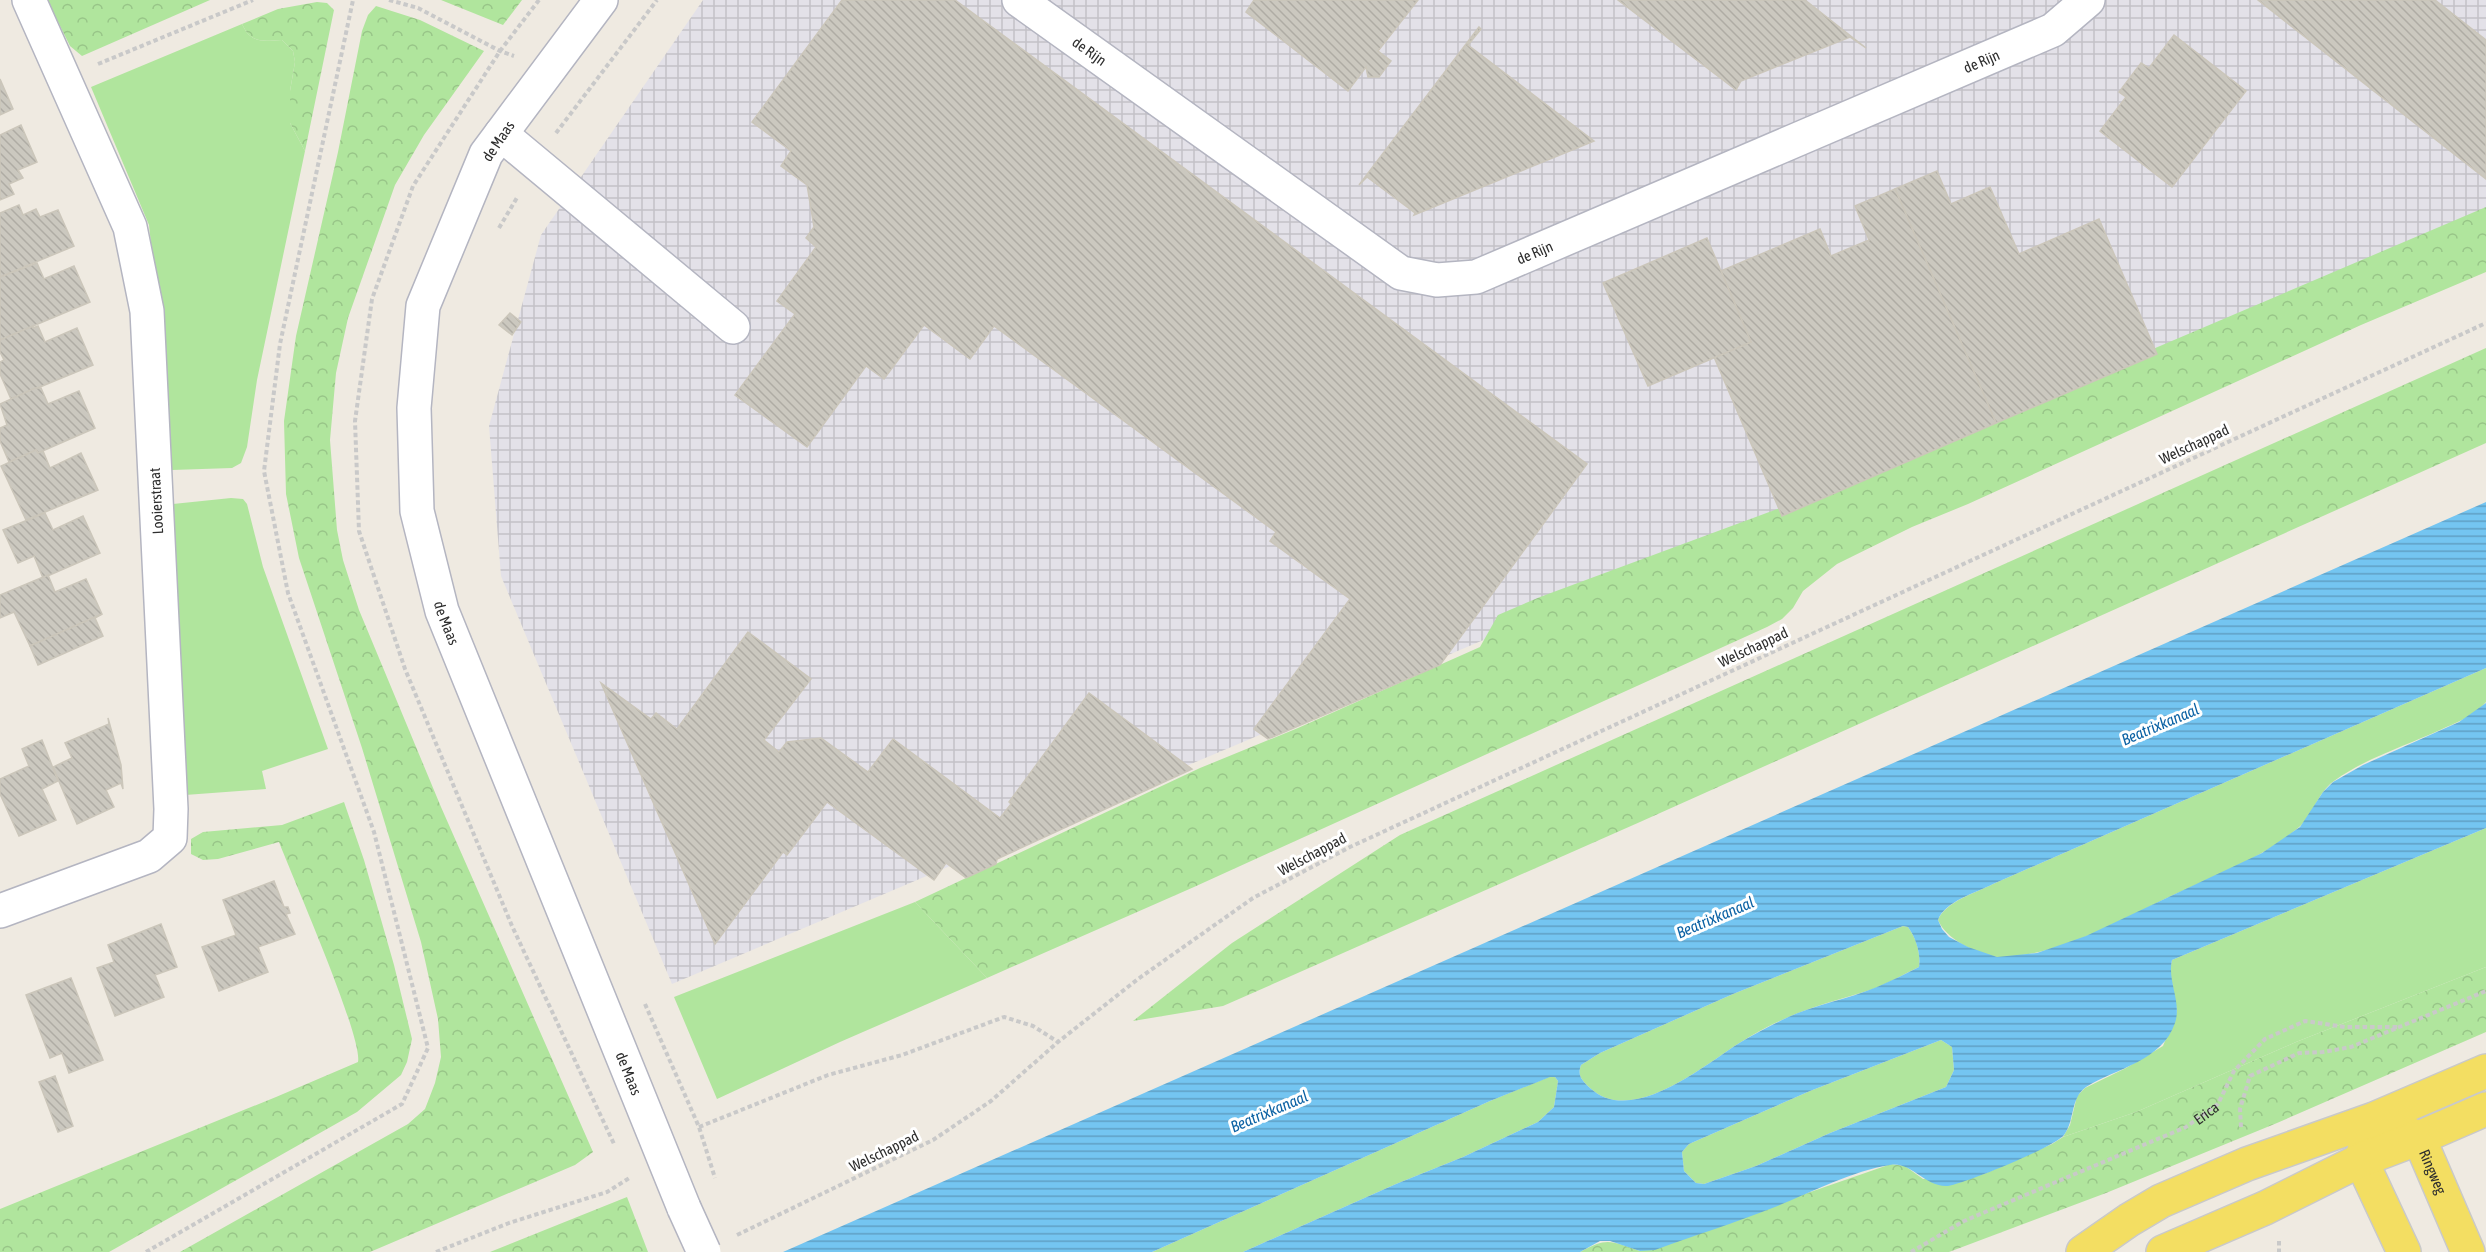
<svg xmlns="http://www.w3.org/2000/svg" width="2486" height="1252" font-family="'Asap Condensed',sans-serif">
<defs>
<pattern id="industrial-grid" width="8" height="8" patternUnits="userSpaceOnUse" patternTransform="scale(1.5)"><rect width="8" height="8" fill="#e3e1e8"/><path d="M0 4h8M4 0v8" fill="none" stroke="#c3c1c7"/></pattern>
<pattern id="forest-crowns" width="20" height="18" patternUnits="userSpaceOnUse" patternTransform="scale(1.5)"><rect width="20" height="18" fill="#b0e59d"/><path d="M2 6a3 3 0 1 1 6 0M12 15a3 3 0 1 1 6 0" fill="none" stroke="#98c588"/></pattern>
<pattern id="water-rules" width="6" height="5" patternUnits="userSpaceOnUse" patternTransform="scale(1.5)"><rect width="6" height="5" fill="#74c5f1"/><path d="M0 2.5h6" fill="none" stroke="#60a0c4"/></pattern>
<pattern id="building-back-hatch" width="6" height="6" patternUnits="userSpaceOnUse" patternTransform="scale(1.5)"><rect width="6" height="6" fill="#cbc8bf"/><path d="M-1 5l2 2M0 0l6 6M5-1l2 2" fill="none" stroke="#afaca4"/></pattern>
</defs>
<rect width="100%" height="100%" fill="#efeae1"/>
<polygon fill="url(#industrial-grid)" points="703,0 2486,0 2486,215 672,984 501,576 489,426 541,235"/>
<g fill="#b0e59d">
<path d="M242,24C251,44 263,41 282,40L293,51L295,62L290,91V123L305,151L257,380L247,447L241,463L232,468L172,470L170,428L149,225L91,87Z"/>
<polygon points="231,498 243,499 247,504 263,567 328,749 262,771 266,789 185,795 173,504"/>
<path d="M2486,668V702C2475,716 2455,723 2440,730C2405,746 2364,759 2334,781C2317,793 2313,816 2298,828C2261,859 2214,876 2171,896C2121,920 2070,950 2015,956C2009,956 2002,958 1997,957C1976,954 1946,939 1938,920C1946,901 1976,893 1993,884Z"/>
<polygon points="2486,828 2486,967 2296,1042 2136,1112 2063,1137 2070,1125 2077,1096 2085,1088 2126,1068 2163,1046 2177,1011 2170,971 2172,960"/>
<polygon points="915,902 987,978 840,1042 717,1099 674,997"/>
<path d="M1903,926L1908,927C1916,938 1921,953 1919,967C1904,974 1889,983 1873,989C1843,999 1811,1006 1782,1020C1768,1026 1754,1034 1741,1042C1704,1065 1632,1127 1590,1088C1582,1080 1577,1076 1581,1065L1600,1053L1733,994Z"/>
<polygon points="1941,1040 1952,1047 1954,1070 1946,1087 1830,1133 1756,1166 1704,1184 1696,1183 1684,1171 1682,1152 1689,1144 1810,1091"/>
<polygon points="1549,1077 1555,1077 1558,1081 1554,1107 1538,1122 1463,1157 1396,1184 1243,1252 1152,1252 1490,1101"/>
</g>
<g fill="url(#forest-crowns)">
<polygon points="47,0 210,0 82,56 70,46"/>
<polygon points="441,0 522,0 503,25"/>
<path d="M317,2L327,3L334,10L305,151L290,123V91L295,62L293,51L282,40C263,41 251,44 242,24L278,9Z"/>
<polygon points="376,6 420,20 484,51 424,135 395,185 348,318 336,373 330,440 337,530 343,560 359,610 441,807 593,1152 575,1165 370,1252 180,1252 408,1124 425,1109 435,1083 441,1057 438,1019 421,942 362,748 299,558 286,494 284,421 296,336 338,152 362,31 368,15"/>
<polygon points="2486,207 2486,272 2361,325 1968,504 1912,527 1837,564 1803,591 1793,608 1782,619 1767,627 1194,887 987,978 915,902 1200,768 1298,728 1480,647 1498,615 1540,597 1780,508"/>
<polygon points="2486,348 2486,443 1640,822 1223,1006 1133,1021 1232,943 1400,835"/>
<path d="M344,802L364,860L394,965L412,1039L407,1062L401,1075L357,1112L109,1252H0V1209L276,1097L358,1062C363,1037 292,876 279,842L218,859L203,860L191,854V839L203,832L282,825Z"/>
<path d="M2486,967V1032L2277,1123L2106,1193L1949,1252H1580C1608,1237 1610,1241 1640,1251L1891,1164L1905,1166L1923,1179L1984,1174L2052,1144L2063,1137L2136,1112L2296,1042Z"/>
<polygon points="627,1197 648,1252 490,1252"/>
</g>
<path fill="url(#water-rules)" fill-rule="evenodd" d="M2486,502V668L1993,884C1976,893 1945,901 1938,920L1942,929L1949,937L1968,947L1997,957L2037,953L2086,936L2262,853L2300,827L2323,792L2333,782L2363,765L2459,722L2486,703V828L2172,960C2167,981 2182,1002 2175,1023C2162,1061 2117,1068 2086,1087C2070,1098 2075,1121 2064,1135C2055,1147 1964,1184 1948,1186C1926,1188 1911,1161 1890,1165C1852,1171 1810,1193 1775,1207C1735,1223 1695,1235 1655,1250L1640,1251L1610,1241H1600L1580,1252H1243L1396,1184L1463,1157L1538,1122L1554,1107L1558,1081L1555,1077H1550L1490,1101L1152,1252H783ZM1903,926L1908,927C1916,938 1921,954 1919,967C1905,974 1891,981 1877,987C1846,1000 1812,1005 1782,1020C1768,1027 1754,1034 1741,1042C1704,1065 1632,1127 1590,1088C1582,1080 1577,1076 1581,1065L1600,1053L1733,994ZM1941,1040L1952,1047L1954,1070L1946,1087L1830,1133L1756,1166L1704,1184L1696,1183L1684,1171L1682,1152L1689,1144L1810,1091Z"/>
<g fill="url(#building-back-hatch)" stroke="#cbc6ba" stroke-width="1.5">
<polygon points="842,0 955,0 1587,464 1440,665 1268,739 1254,729 1350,599 1270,541 1276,532 994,326 970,359 924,325 884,379 866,366 807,447 735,395 795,314 777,301 816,247 806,238 814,227 807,185 781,166 791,151 752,122"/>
<polygon points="1254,0 1418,0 1378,51 1391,61 1379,77 1368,77 1366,67 1348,91 1246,12"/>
<polygon points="1618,0 1805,0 1866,48 1850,37 1741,81 1736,90"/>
<polygon points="2258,0 2435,0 2486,40 2486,179"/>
<polygon points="1479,27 1481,29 1468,45 1594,141 1414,215 1415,213 1367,177 1359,185"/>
<polygon points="2174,35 2246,91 2172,187 2100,131 2126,97 2119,92 2141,63 2149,68"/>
<polygon points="0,79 13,109 0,115"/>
<polygon points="21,125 37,162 18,170 23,178 9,184 14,194 0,200 0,135"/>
<polygon points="1937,171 1951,204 1990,187 2019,254 2099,219 2157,354 1996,423 1895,189"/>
<polygon points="1895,189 1996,423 1782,516 1714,357 1751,342 1721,271 1820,229 1831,256 1869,240 1855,206"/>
<polygon points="19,205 23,215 36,209 40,217 58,210 74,246 0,277 0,213"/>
<polygon points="1707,238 1751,342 1648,386 1603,283"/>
<polygon points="37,263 44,279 74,266 90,302 0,340 0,277"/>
<polygon points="510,313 521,322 512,335 499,325"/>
<polygon points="33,326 33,328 38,326 45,342 77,328 93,365 11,399 0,374 0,362 4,360 0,352 0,340"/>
<polygon points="35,388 41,388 48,404 79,391 95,428 38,453 36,450 9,462 0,441 0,428 7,425 0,404"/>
<polygon points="36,450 38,453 43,451 50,468 81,453 98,490 26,520 1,466"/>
<polygon points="45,513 53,530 83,516 100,553 43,578 34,556 18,563 3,530"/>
<polygon points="48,575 55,592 86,579 102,614 30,646 14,612 0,618 0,595"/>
<polygon points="102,614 95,618 103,636 38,665 30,646"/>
<polygon points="748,632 811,679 764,740 779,752 787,742 821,738 868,772 893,739 1000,818 1011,804 1009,802 1089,693 1192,769 997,859 996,864 966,878 946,863 934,880 827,802 787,855 783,852 715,944 601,683 651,719 656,713 677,729"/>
<polygon points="108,718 121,765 123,789 121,783 106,790 114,807 77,824 53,767 72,758 65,743 109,724"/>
<polygon points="42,740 58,781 42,789 56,820 19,836 0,794 0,779 29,766 22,749"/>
<polygon points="274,881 284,907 288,907 290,913 286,914 295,934 258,947 268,972 219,991 202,947 236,935 223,900"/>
<polygon points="161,924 177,967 155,975 164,997 115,1016 97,968 114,962 108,945"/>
<polygon points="71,978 103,1060 69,1073 62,1053 50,1058 26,995"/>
<polygon points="55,1076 73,1126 58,1132 39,1082"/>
</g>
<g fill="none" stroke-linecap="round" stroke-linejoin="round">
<defs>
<g id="minor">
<path id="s2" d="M601,0L486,154L423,306L414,408L417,511L442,611L684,1208"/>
<path id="s3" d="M1019,0L1401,273L1437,280L1476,277L2053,30L2088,0"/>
<polyline points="501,134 733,327"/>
<polyline points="0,911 149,856 170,838 171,809 147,311 130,227 29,0"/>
</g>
<g id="major">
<path id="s4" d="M2399,1130L2419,1138L2468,1252"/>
<polyline points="2368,1138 2361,1160 2404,1252"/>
<polyline points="2083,1252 2129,1220 2161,1201 2247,1164 2374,1119 2486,1071"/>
<polyline points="2163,1252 2265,1208 2361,1160 2419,1138 2486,1109"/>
</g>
</defs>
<use href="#minor" stroke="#b4b5c1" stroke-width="36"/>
<use href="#major" stroke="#c9c9c9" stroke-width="36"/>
<g stroke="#c9c9c9" stroke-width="4" stroke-dasharray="4.5 3" stroke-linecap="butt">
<polyline points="389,0 418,8 500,51 514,56"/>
<polyline points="539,0 500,51 413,186 372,299 355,421 359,531 405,669 512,926 614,1144"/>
<polyline points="98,64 253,0"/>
<polyline points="556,133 657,0"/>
<polyline points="499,228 518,196"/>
<polyline points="645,1004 699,1127 715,1178"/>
<polyline points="699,1127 828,1075 902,1055 1004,1017 1033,1026 1058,1042"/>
<polyline points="2241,1127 2240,1109 2250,1076 2299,1053 2323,1052 2351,1047 2486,991"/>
<polyline points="737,1235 933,1140 991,1101 1058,1042 1138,979 1253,898 1350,847 2486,323"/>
<polyline points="2279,1241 2279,1252"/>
<polyline points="146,1252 402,1104 428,1048 374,832 288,593 264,471 280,344 353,0"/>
<polyline points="436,1252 509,1223 607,1192 631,1177"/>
<path id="s1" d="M1911,1252L1964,1221L2186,1127L2218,1104L2234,1071L2265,1039L2305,1021L2345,1027H2397"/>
</g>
<use href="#minor" stroke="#fff" stroke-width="33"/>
<use href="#major" stroke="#f3de62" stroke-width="33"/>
<defs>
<polyline id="minor-bridge" points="684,1208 704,1252"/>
</defs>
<use href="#minor-bridge" stroke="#b4b5c1" stroke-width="36" stroke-linecap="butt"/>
<use href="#minor-bridge" stroke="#fff" stroke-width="33"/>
</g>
<g text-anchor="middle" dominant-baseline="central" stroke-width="6" stroke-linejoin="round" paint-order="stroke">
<g font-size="15" fill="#2e2e2e" stroke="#fff">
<text stroke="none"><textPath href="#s3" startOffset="87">de Rijn</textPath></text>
<text stroke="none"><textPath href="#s3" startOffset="1095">de Rijn</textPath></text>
<text transform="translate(498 141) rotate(-56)">de Maas</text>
<text stroke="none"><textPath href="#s3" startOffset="609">de Rijn</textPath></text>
<text transform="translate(2194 444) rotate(-25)">Welschappad</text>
<text transform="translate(156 501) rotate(-93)">Looierstraat</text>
<text stroke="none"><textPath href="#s2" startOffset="678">de Maas</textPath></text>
<text transform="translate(1753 647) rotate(-25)">Welschappad</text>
<text transform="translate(1312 854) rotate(-28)">Welschappad</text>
<text stroke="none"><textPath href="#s2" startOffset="1164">de Maas</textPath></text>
<text stroke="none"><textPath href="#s1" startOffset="327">Erica</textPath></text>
<text transform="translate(884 1151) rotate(-26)">Welschappad</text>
<text stroke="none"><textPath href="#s4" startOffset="58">Ringweg</textPath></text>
</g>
<g font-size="16" font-style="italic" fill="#0c62a4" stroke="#fff">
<text transform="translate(2160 724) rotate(-23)">Beatrixkanaal</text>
<text transform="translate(1715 917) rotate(-23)">Beatrixkanaal</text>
<text transform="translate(1269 1111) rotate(-23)">Beatrixkanaal</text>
</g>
</g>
</svg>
